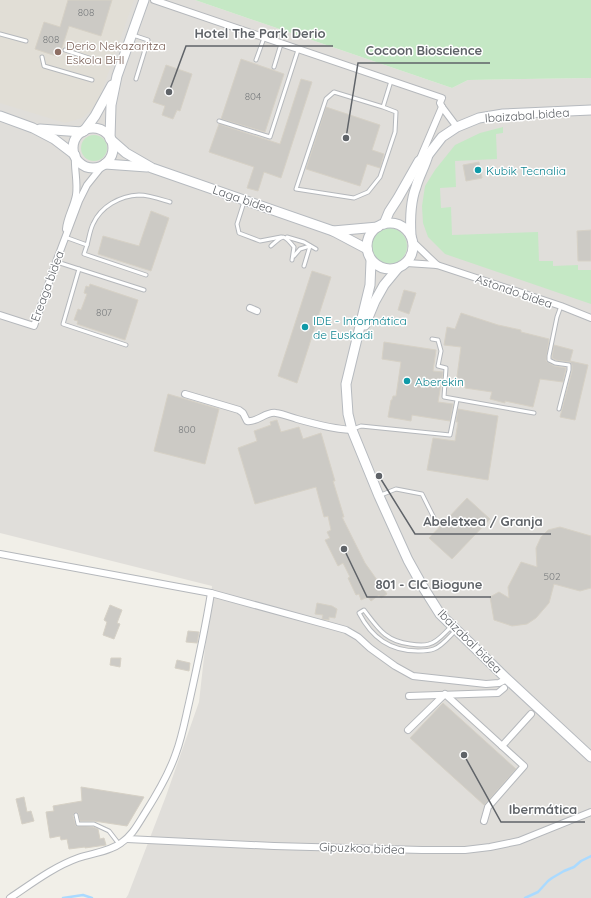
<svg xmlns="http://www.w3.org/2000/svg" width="591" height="898" font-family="Quicksand,sans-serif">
<rect width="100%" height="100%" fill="#f1efe8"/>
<polygon fill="#e0deda" points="0,0 195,0 452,88 468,80 591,78 591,898 126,898 128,895 166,796 199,702 212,586 0,533"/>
<polygon fill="#e1ded6" points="0,0 134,0 97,105 82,118 65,123 0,103"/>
<g fill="#c5e8c5">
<polygon points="195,0 591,0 591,78 468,80 452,88"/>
<polygon points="503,127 503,133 496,134 497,159 455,161 456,187 440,188 441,208 451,207 452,235 538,232 539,261 553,261 553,266 578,265 578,270 591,270 591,304 445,254 428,237 423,223 422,206 425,186 435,170 455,145 480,133"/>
<circle cx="94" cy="148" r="13"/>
<circle cx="389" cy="246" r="18"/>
</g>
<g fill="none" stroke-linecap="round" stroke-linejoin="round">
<g stroke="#aadaff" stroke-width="2.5">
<polyline points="63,898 83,895 92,898"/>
<polyline points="525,898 538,892 548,881 552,878 564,871 574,867 581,861 591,856"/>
</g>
</g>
<g fill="#cccac5" stroke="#d6d1c6">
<polygon points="68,0 112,0 101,36 69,26 59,57 35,49 44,22 60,27"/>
<polygon points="241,59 284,74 265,132 221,119"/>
<polygon points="166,65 192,74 180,111 177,110 173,119 162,115 165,106 153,102"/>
<polygon points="301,79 312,82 281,178 264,172 258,191 247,188 254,167 209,152 219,124 280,144"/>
<polygon points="326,107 380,125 372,150 384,154 380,168 367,164 360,186 306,169"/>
<polygon points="479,162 482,178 466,181 463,165"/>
<polygon points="151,211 169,218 151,271 98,254 103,236 139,246"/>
<polygon points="591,230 591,261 578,261 577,231"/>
<polygon points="312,271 331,277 297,383 278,376"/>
<polygon points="90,284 138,300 125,340 77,324 78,321 74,320 78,309 81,310 87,294 84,293 86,286 89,287"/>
<polygon points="404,290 416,293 409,314 398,310"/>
<polygon points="461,313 498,325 521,330 521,332 549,339 546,361 554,366 566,368 563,382 540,379 533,407 505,401 505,403 490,399 492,392 465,388 465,385 456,384 461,347 444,345 447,327 455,329"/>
<polygon points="384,342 436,350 433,371 443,372 438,402 453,404 450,421 412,415 411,421 388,417 391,400 392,400 393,396 396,396 401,362 382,359"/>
<polygon points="554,345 573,350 570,361 588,365 575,420 560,417 572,371 572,365 570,362 556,360 552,358"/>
<polygon points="168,394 219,409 205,464 154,451"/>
<polygon points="458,409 498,416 488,480 427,470 433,438 455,441 458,422 456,422"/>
<polygon points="277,420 281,432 299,427 303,439 321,433 335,481 333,481 344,517 342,517 365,563 387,594 381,598 379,595 371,601 368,597 361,600 359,594 356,595 348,578 350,577 343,563 338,566 325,540 330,538 327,532 331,530 328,516 324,517 316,487 255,504 238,448 257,441 254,431 271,425 270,422"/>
<polygon points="467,498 490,519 452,559 429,538"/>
<polygon points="560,527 591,536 591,588 580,591 554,584 549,603 536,618 527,624 512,626 494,620 490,597 499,592 509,598 508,587 521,562 537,567 536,548 541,537 548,530"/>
<polygon points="317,603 332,606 337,609 335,618 329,617 329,620 322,619 323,615 315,614"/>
<polygon points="110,605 122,610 117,623 120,624 114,639 103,635 107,622 104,620"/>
<polygon points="188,631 199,632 197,643 186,642"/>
<polygon points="111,658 121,658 120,667 110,665"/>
<polygon points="177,660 190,663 189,671 175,668"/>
<polygon points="443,703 516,769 484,805 410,738"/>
<polygon points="81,787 144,797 127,826 94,821 80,821 78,813 74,813 73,816 76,826 93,827 98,829 100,839 104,838 106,845 85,848 85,847 69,849 67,839 61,840 60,836 50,838 46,812 54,811 53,806 82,801"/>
<polygon points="24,797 27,812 31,811 34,821 22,824 16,799"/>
</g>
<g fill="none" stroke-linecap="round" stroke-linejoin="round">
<defs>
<g id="lane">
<polyline points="0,34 26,41"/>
<polyline points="133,35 148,40 136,79"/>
<polyline points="65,50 98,61"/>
<polyline points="42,57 44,66 92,80"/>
<polyline points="256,60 264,38"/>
<polyline points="274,67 281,44"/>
<polyline points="383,107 334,92 326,99 296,189 354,198 368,192 380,177 395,132 396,112 383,107 391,81"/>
<polyline points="219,121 270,137 298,50"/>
<polyline points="244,202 237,224 239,233 260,241 281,237"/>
<path d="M65,237L87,245C89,238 90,230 93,224C101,206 120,196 139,195C149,195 160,199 170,202"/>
<polyline points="287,237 304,242 316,249"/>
<polyline points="87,245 84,254 146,275"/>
<path d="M271,246C283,235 283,233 294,247L292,260"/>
<polyline points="294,256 300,249 310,246"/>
<polyline points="57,262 144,290"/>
<polyline points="304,266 310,246"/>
<polyline points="79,269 63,324 126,345"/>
<polyline points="432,339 438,340 441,351 438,366 446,368 444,397 534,413"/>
<polyline points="559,409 569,370 569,365 555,363 549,360 549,356 557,317 561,306"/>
<polyline points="353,429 361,426 450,435 457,400"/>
<polyline points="381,495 396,489 422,494 437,524"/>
<path d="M451,627C444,633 438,642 429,644C423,646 416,645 410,644C385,641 378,628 364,610L359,613C372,638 390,651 418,651C423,651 429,651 434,649C442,646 449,637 455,631"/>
<polyline points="76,815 78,824 94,824 109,831 119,844"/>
</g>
<g id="street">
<polyline points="154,0 442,98 440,103 442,107 457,127"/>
<polyline points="419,161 442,107"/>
<path d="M66,229C67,217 74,207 76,195C78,182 74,169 75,156"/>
<polyline points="413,242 437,265"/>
<polyline points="407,263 437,265 561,306 591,318"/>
<polyline points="250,308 257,311"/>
<polyline points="0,315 34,326 56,262 79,201 87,185 103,165"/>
<path d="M185,394L239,410L243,413L247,421C257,423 266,411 276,413C283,414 290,417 297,419C315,424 333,429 352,430"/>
<polyline points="0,554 211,593 328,625 346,630 358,637 370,648 395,666 413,676 486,684 499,683 507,679"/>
<polyline points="409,696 498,693 504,688"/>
<polyline points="408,730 445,694 502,746"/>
<polyline points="484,821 488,807 524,766 502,746 531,714"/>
<polyline points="127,839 274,846 422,850 465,850 490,847 519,841 591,812"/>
<path d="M10,898C31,884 53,867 78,858C92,853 109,852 121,843C132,836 138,824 145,813C157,794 169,774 176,753C182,737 185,720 189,703C197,667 205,630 211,593"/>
</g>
<g id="secondary">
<polyline points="0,116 33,128 54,139 75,155"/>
<circle cx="93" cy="148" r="20"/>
<polyline points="40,129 82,132"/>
<polyline points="84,131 95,116 112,85"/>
<polyline points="110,138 111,105 117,76 144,0"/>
<polyline points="110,139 126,153 152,168 333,231 367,249"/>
<polyline points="105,164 147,167"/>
<circle cx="390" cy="246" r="23"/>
<polyline points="384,224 389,212 398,198 419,161 428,155 442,137 457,127 479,118 503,114 591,110"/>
<polyline points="333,231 378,227"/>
<path d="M411,236C410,220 410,203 416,187C419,176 425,166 428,155"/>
<polyline points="371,261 370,285 346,384 348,414 352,430 379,496 408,560 423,587 440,614 507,679 591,757"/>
<polyline points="365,325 375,301 384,285 398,268"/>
</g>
</defs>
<use href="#lane" stroke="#b5b8bc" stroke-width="5"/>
<use href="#street" stroke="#b5b8bc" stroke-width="8"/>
<use href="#secondary" stroke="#b6babf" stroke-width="11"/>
<use href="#lane" stroke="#fff" stroke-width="3"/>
<use href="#street" stroke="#fff" stroke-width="6"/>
<use href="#secondary" stroke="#fff" stroke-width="9"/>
</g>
<circle fill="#8d6e63" stroke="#fff" stroke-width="1.5" cx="58" cy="52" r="4"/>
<g fill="#0f9aa8" stroke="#fff" stroke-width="1.5">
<circle cx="478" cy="170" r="4"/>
<circle cx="305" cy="327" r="4"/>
<circle cx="407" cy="381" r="4"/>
</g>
<g text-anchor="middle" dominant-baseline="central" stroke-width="3" stroke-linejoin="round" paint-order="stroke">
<g font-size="10" fill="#7a7d7f">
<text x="86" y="12">808</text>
<text x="51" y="39">808</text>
<text x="253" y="96">804</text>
<text x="104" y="312">807</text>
<text x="187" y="429">800</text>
<text x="552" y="576">502</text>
</g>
<g font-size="12" fill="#785e54" stroke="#fff" text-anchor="start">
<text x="66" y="45">Derio Nekazaritza<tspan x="66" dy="14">Eskola BHI</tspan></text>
</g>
<g font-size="12" fill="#5f6368" stroke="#fff">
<text transform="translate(527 115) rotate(-4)">Ibaizabal bidea</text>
<text transform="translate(243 199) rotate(19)">Laga bidea</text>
<text transform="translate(47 286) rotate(-70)">Ereaga bidea</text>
<text transform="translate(514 291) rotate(19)">Astondo bidea</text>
<text transform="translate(470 641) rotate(45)">Ibaizabal bidea</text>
<text transform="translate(362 848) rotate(2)">Gipuzkoa bidea</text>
</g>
<g font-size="12" fill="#0d838f" stroke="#fff" text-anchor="start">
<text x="486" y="170">Kubik Tecnalia</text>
<text x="313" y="320">IDE - Informática<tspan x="313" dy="14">de Euskadi</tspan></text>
<text x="415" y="381">Aberekin</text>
</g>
</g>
<path fill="none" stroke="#5f6368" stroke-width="1.5" d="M169 92L186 46H333M346 138L358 63H490M379 476L415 534H551M344 549L367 597H491M464 755L501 822H585"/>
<g fill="#5f6368" stroke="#fff" stroke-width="1.5">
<circle cx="169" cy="92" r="4"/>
<circle cx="346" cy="138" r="4"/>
<circle cx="379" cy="476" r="4"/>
<circle cx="344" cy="549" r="4"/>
<circle cx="464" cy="755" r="4"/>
</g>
<g font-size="13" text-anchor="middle" font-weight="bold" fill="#5f6368" stroke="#fff" stroke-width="3" stroke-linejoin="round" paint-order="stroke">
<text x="260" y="38">Hotel The Park Derio</text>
<text x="424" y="55">Cocoon Bioscience</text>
<text x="483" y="526">Abeletxea / Granja</text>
<text x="429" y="589">801 - CIC Biogune</text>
<text x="543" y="814">Ibermática</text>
</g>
</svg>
